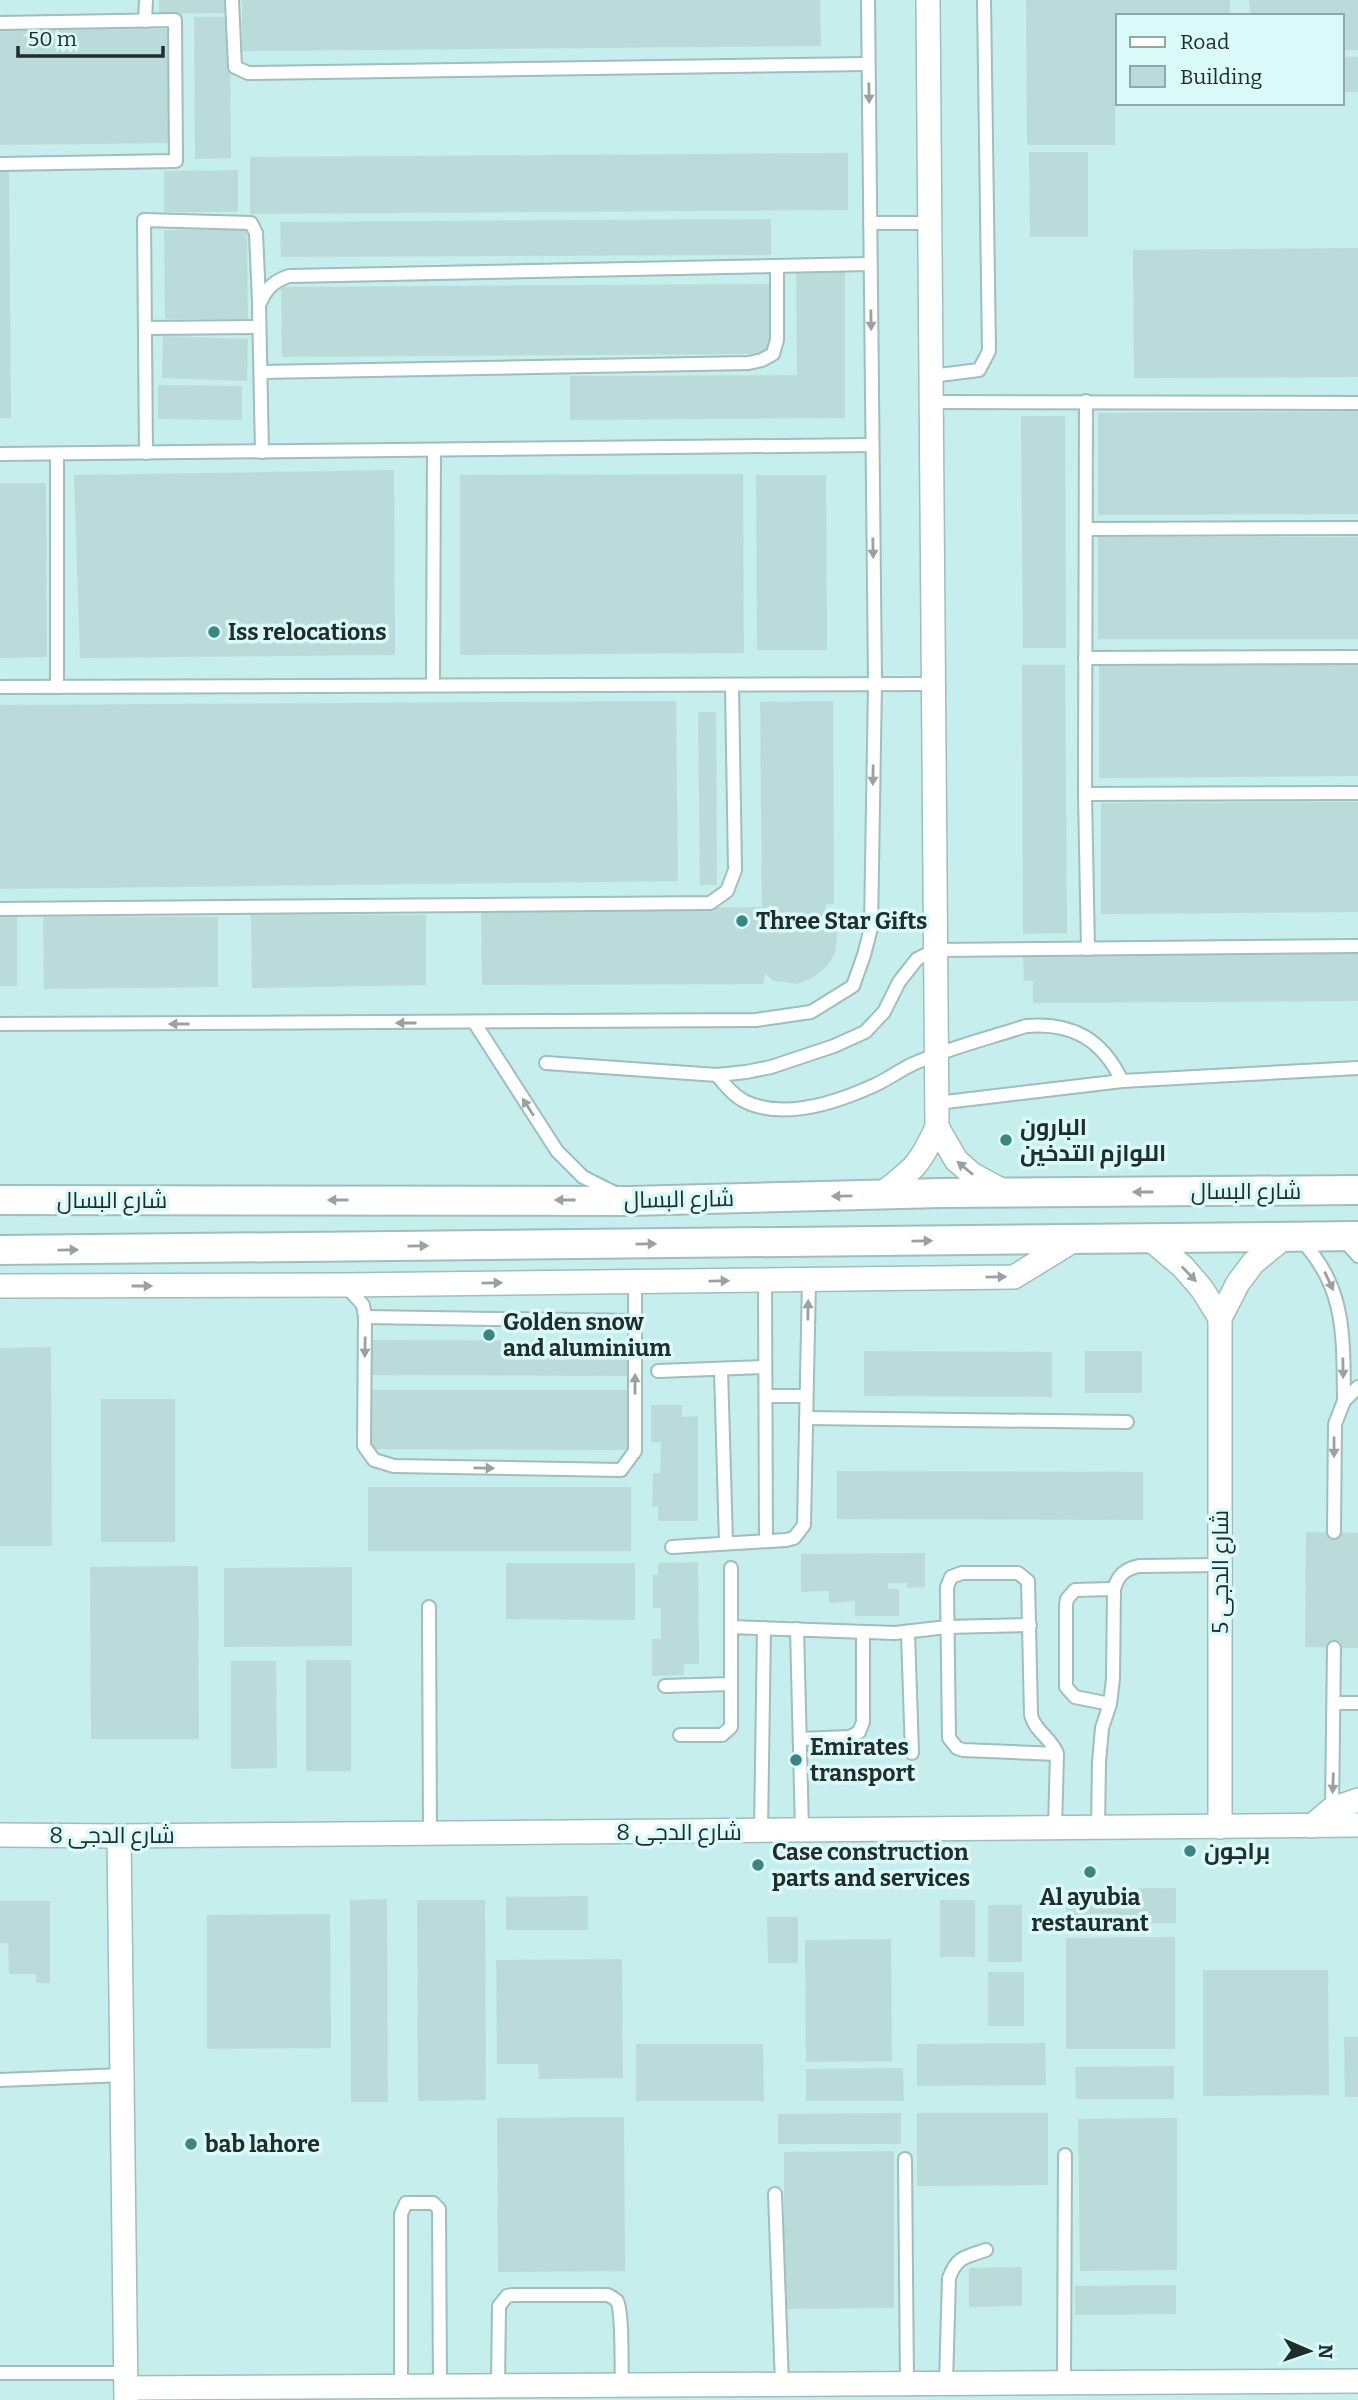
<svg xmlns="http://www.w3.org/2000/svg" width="1358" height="2400" font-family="Bitter,Cairo,serif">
<rect width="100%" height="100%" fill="#dafaf9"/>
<path fill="#c5eeec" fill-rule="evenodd" d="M0,0H1358V2400H0ZM1118,16H1342V103H1118Z"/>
<g fill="#bbdbda">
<polygon points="159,0 226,0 227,13 159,14"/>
<polygon points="242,0 820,0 821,46 242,51"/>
<polygon points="1026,0 1230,0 1230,16 1118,16 1118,101 1115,101 1115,145 1027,145"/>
<polygon points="1249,0 1358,0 1358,50 1342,50 1342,16 1250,16"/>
<polygon points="194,17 230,17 231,158 195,159"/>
<polygon points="170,29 171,143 0,145 0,30"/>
<rect x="1342" y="57" width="16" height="35"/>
<polygon points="1029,152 1088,152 1088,237 1030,237"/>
<polygon points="848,153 848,210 250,214 250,157"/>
<polygon points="0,169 9,169 11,418 0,418"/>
<polygon points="238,170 238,212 164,212 164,171"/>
<polygon points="771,219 771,255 281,257 280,222"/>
<polygon points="247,229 248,319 165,319 164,230"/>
<polygon points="1358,248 1358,377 1134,378 1133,250"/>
<polygon points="796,268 845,268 845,418 570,420 570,376 797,375"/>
<polygon points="771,284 772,354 282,357 281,287"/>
<polygon points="163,336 248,339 247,381 162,378"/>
<polygon points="158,385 242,386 242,420 158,419"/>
<polygon points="1358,411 1358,514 1098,515 1098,413"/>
<polygon points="1021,416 1065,416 1066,648 1023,648"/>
<polygon points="394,470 395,655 80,658 74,475"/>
<polygon points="743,474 744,653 460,655 460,475"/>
<polygon points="756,475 826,475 827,650 757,650"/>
<polygon points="0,483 46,483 47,657 0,658"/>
<rect x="1098" y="537" width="260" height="102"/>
<polygon points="1358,662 1358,776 1099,778 1099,663"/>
<polygon points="1022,665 1065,665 1067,933 1023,934"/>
<polygon points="676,701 678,881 0,889 0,705"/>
<polygon points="833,701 834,904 826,904 825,908 836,927 837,937 835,953 828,965 814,977 797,984 774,981 765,974 763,984 482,985 481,909 762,907 760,702"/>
<polygon points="698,712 716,712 717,885 700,885"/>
<polygon points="1358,802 1358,912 1101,914 1101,803"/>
<polygon points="251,914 426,915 426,985 252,988"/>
<rect x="0" y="916" width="17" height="70"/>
<polygon points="43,916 218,917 218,987 44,989"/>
<polygon points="1358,953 1358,1001 1033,1003 1033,981 1024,981 1023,955"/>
<polygon points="369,1340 627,1341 627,1376 369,1375"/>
<polygon points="51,1347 52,1546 0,1546 0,1348"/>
<polygon points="864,1351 1052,1352 1052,1397 864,1396"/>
<rect x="1085" y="1351" width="57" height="42"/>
<polygon points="369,1390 629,1390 629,1450 368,1449"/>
<rect x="101" y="1399" width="74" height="143"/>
<polygon points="651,1405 682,1405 682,1417 698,1416 698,1521 658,1521 658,1506 652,1507 653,1473 660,1473 661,1442 651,1442"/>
<polygon points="837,1471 1143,1472 1143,1520 837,1519"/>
<rect x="368" y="1487" width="263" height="64"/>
<polygon points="1306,1532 1358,1533 1358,1648 1305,1647"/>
<polygon points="925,1553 925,1587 907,1588 907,1583 888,1583 888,1589 899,1589 899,1616 855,1616 855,1601 829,1603 829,1591 801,1592 801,1554"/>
<polygon points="698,1562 699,1664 684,1664 684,1675 652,1676 652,1639 661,1639 661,1608 653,1608 653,1575 658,1575 658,1563"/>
<polygon points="506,1563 635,1563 635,1620 506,1619"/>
<polygon points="198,1566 199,1739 91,1739 90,1567"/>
<polygon points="352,1567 352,1646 224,1647 224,1568"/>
<rect x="306" y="1660" width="45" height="111"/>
<polygon points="231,1661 276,1661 277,1768 231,1769"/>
<polygon points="1176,1888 1176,1923 1066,1923 1066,1889"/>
<polygon points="588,1896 588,1930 506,1930 506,1897"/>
<polygon points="387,1899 388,2102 351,2102 350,1900"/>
<polygon points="417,1900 485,1900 486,2100 418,2101"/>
<rect x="940" y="1900" width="35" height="57"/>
<polygon points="0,1901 50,1901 50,1983 36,1983 36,1974 9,1974 8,1943 0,1943"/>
<rect x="988" y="1905" width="34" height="57"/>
<polygon points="330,1914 331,2048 207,2049 207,1915"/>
<polygon points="767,1917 798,1917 798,1963 768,1963"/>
<polygon points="1175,1937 1175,2049 1066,2049 1066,1938"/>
<polygon points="891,1939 892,2061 806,2062 805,1940"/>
<polygon points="622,1959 623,2078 539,2079 538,2064 497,2064 496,1960"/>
<polygon points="1203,1970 1328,1970 1329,2095 1203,2096"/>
<rect x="988" y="1972" width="36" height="54"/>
<polygon points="1344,2037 1358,2037 1358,2097 1345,2097"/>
<polygon points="1045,2043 1046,2085 917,2086 917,2044"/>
<polygon points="636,2044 763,2044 764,2101 636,2101"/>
<polygon points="1174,2066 1174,2099 1076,2099 1075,2067"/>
<polygon points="903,2068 904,2101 806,2101 806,2069"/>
<polygon points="901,2113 901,2144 778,2144 778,2114"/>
<polygon points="917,2113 1048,2113 1048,2185 917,2186"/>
<polygon points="624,2117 625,2271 498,2272 497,2118"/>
<polygon points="1177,2118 1177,2270 1080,2271 1078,2119"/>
<polygon points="894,2151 894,2308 784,2309 784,2152"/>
<polygon points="1022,2267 1022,2306 969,2307 969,2268"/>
<polygon points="1176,2285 1176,2314 1075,2315 1075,2286"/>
</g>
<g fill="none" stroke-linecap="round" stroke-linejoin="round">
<defs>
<g id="service">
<polyline points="232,0 235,67 248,73 868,64"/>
<polyline points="145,21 146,0"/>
<polyline points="0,23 175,20 176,161 0,164"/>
<polyline points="870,223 929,223"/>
<polyline points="145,328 259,327"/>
<polyline points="261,372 749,363 762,360 773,354 777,340 777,266"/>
<polyline points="931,376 979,370 989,351 984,0"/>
<polyline points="1086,401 1085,794 1088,949"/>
<polyline points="932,402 1358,403"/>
<path d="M262,452L259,305C266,289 272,282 289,276L870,264"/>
<polyline points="146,453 144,220 251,223 256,233 259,301"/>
<polyline points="0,454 872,445"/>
<polyline points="57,454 57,687"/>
<polyline points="1086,529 1358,528"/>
<polyline points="1085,658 1358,657"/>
<polyline points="433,685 434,450"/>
<polyline points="0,687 934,684"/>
<polyline points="1085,794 1358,793"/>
<polyline points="0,909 710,903 727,891 735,870 732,685"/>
<polyline points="474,1022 557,1151 583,1177 617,1194"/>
<polyline points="0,1024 756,1020 811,1012 853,986 864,955 871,928 875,683 868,0"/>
<polyline points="546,1063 717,1075 746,1072 771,1067 834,1046 865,1032 884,1012 899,982 917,959 935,950 1358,946"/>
<path d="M717,1075C725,1085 733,1095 744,1101C784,1121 838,1102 875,1085C888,1079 900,1070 913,1064C948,1048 989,1038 1026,1026C1072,1022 1102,1039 1122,1081"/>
<polyline points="937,1103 1122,1081 1358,1068"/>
<path d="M1299,1238C1347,1287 1343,1337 1344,1401"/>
<polyline points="1342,1238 1358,1256"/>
<polyline points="765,1280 766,1541"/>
<polyline points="345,1285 363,1305 365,1317 364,1446 374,1460 394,1466 621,1470 635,1451 635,1281"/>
<polyline points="365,1317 635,1321"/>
<polyline points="721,1369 726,1543"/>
<polyline points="658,1371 765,1367"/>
<polyline points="766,1396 806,1396"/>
<polyline points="806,1418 1127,1422"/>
<polyline points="1334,1532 1335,1424 1344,1401 1358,1387"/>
<polyline points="672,1547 786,1540 794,1538 804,1525 809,1280"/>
<path d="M962,1573H1018L1028,1581L1031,1715C1035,1732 1052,1738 1057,1754L963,1750L957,1748L949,1738L947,1587L951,1577Z"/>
<polyline points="429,1607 430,1834"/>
<polyline points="731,1627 895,1633 947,1627 1030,1625"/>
<polyline points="797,1629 802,1830"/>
<polyline points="908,1633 912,1753"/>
<polyline points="665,1686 731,1684"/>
<polyline points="1334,1703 1358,1703"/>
<polyline points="1110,1704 1075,1697 1066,1687 1066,1605 1067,1599 1075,1590 1114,1589"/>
<polyline points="680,1735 722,1735 731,1727 731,1568"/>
<polyline points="800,1739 850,1737 859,1732 863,1722 863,1632"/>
<polyline points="1332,1809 1334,1648"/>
<polyline points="1055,1828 1057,1754"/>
<path d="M1098,1828L1099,1762L1102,1728L1110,1704L1113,1679L1114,1589C1118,1575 1125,1569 1139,1566L1220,1565"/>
<polyline points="761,1831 764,1628"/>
<polyline points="0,2080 123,2075"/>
<polyline points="905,2159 907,2383"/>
<polyline points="775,2194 782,2384"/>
<polyline points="0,2373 126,2373"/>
<polyline points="1064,2382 1065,2155"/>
<path d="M946,2383L949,2278C957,2256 966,2257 986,2250"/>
<polyline points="401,2385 401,2214 406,2203 433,2203 439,2209 440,2385"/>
<path d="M498,2385L499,2306L507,2296L512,2295H608C612,2297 614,2298 617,2301C623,2312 621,2369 622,2384"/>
</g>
<g id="minor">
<polyline points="937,1127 956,1160 973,1175 1007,1193"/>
<path d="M880,1195C913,1170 920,1165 937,1127L928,0"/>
<polyline points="1149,1238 1183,1267 1202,1289 1220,1318"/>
<polyline points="0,1286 345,1285 1014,1277 1076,1239"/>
<polyline points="1312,1826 1332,1809 1358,1800"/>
<polyline points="1220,1827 1220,1318 1238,1283 1253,1263 1286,1236"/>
<polyline points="0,1835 119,1836 1358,1825"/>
<polyline points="119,1836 126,2400"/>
<polyline points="126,2388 1358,2381"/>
</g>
<g id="tertiary">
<polyline points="0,1200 630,1201 941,1193 1358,1190"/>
<polyline points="0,1250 1358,1236"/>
</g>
</defs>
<use href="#service" stroke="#9fbebd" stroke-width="16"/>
<use href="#minor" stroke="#9fbebd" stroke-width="26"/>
<use href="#tertiary" stroke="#9fbebd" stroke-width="32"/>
<use href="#service" stroke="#fff" stroke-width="12"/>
<use href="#minor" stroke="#fff" stroke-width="23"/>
<use href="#tertiary" stroke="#fff" stroke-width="28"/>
</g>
<defs><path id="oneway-solid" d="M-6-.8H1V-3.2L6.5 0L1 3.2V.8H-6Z" transform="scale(1.75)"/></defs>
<g fill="#9ba0a0">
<use href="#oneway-solid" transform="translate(869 93) rotate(89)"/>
<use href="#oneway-solid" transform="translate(871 320) rotate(89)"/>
<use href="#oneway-solid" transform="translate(873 548) rotate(89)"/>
<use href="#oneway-solid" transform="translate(873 775) rotate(91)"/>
<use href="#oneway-solid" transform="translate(406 1023) rotate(180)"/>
<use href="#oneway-solid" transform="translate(179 1024) rotate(180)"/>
<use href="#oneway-solid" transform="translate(528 1107) rotate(-123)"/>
<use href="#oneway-solid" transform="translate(965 1168) rotate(-140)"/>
<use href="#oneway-solid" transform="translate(1143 1192) rotate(180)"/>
<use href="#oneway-solid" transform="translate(842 1196) rotate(179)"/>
<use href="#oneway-solid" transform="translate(338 1200) rotate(-180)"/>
<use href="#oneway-solid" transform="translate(565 1200) rotate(-180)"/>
<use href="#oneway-solid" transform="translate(922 1241) rotate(-1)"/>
<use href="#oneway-solid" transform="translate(646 1244) rotate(-1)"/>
<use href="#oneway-solid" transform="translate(418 1246) rotate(-1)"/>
<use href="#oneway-solid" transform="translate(68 1250) rotate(-1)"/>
<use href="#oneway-solid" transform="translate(1189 1274) rotate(46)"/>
<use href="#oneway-solid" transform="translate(996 1277) rotate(-1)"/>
<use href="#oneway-solid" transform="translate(719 1281) rotate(-1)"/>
<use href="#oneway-solid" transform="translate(1329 1281) rotate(65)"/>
<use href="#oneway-solid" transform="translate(492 1283) rotate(-1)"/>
<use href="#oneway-solid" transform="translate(142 1286)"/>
<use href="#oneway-solid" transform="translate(808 1310) rotate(-89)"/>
<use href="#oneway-solid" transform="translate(365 1347) rotate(91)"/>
<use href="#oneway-solid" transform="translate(1343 1368) rotate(89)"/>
<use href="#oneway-solid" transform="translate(635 1384) rotate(-90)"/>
<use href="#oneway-solid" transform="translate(1334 1447) rotate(90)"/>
<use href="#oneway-solid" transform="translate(484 1468) rotate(1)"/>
<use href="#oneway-solid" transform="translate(1333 1783) rotate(92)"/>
</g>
<g fill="#3c8583" stroke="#dafaf9" stroke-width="2.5">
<circle cx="214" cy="632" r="7"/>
<circle cx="742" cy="921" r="7"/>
<circle cx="1006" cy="1140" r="7"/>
<circle cx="489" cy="1335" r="7"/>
<circle cx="796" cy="1760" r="7"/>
<circle cx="1190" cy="1851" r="7"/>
<circle cx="758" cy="1865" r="7"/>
<circle cx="1090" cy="1872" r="7"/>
<circle cx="191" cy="2144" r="7"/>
</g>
<g text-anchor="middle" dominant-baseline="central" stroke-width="7" stroke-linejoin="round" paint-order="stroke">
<g font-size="23" font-weight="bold" fill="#202d2c" stroke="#dafaf9" text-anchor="start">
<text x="228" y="632">Iss relocations</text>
<text x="756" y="921">Three Star Gifts</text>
<text x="1020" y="1127">البارون<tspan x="1020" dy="26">اللوازم التدخين</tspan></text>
<text x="503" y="1322">Golden snow<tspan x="503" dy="26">and aluminium</tspan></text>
<text x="810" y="1747">Emirates<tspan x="810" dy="26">transport</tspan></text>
<text x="1204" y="1851">براجون</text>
<text x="772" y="1852">Case construction<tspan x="772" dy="26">parts and services</tspan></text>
<text x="1090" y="1897" text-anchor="middle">Al ayubia<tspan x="1090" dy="26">restaurant</tspan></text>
<text x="205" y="2144">bab lahore</text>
</g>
<g font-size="23" fill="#202d2c" stroke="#dafaf9">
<text x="1246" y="1191">شارع البسال</text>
<text transform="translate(679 1199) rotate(-1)">شارع البسال</text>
<text x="112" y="1200">شارع البسال</text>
<text transform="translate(1220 1572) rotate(-90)">شارع الدجى 5</text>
<text x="679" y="1832">شارع الدجى 8</text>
<text x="112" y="1835">شارع الدجى 8</text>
</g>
</g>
<rect x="1116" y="14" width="228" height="91" fill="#dafaf9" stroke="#90a8a7" stroke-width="2"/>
<rect x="1130" y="37" width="35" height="10" fill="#ffffff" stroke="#90a8a7" stroke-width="2"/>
<text x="1180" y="49" font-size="21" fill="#202d2c">Road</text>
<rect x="1130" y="66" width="35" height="21" fill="#bbdbda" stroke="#90a8a7" stroke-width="2"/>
<text x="1180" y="84" font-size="21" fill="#202d2c">Building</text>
<g transform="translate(1309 2351) rotate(92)" stroke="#dafaf9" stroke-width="5" paint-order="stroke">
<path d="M0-5L12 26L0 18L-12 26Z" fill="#202d2c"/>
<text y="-10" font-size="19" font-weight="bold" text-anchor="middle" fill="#202d2c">N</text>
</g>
<path d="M18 46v10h145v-10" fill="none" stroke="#202d2c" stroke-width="3.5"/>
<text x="28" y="46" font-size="21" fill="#202d2c" stroke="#dafaf9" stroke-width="5" paint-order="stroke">50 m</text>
</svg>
